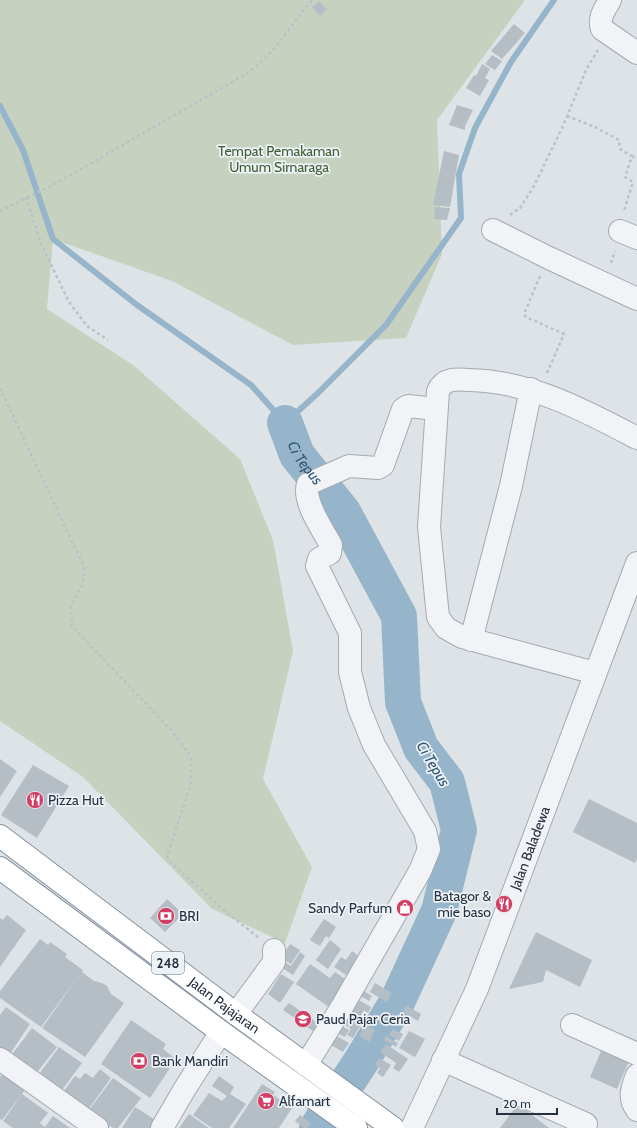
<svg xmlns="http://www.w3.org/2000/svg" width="637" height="1128" font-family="Cabin,sans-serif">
<rect width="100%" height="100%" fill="#dee3e8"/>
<polygon fill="#c6d2bf" points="0,0 525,0 437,120 442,254 406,338 293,345 172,281 53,239 47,309 133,365 240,459 273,540 293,651 263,779 312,867 285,943 212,909 83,777 0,721"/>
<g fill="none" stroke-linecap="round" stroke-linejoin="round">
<polyline stroke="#97b5ca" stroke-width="6" points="0,106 23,150 53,239 137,305 251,385 285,423 318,393 386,325 461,218 459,174 475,128 511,62 554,0"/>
<path stroke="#97b5ca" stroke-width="36" id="s1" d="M285,423L297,455L343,512L399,616L403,702L421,748L447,782L459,830L439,911L397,1002L360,1063L317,1128"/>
</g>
<g fill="#b5bdc5">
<polygon points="319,1 327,9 320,16 312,7"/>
<polygon points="514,24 525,33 502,59 491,51"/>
<polygon points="492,55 502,61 495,70 485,64"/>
<polygon points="482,64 490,69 485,78 489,80 480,96 466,88 474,75 476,76"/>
<polygon points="457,105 473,110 465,126 465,130 449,125"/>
<polygon points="444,151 459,155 450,207 433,205"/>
<polygon points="435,207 450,208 447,220 434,219"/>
<polygon points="0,759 17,771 0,797"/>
<polygon points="33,765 69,786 37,838 1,815"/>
<polygon points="589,799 637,823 637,859 635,863 573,832"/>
<polygon points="167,899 183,914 165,932 150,918"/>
<polygon points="7,915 26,930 0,967 0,918 3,920"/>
<polygon points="324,919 336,927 329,938 326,936 320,946 310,940"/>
<polygon points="536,932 592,960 580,987 546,970 543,982 509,989"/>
<polygon points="40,939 48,945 50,942 67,954 65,957 83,970 82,972 94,981 102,983 107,986 111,994 124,1003 85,1057 42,1028 80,974 41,1027 0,998 0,991"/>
<polygon points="330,940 341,949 328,969 316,960"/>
<polygon points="290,944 300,950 291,964 281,958"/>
<polygon points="352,951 364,960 352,979 334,967 341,957 346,960"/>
<polygon points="300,952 305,956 293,975 281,967 285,962 291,966"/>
<polygon points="310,964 330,978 335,972 352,984 333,1010 296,984"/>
<polygon points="281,974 294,982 280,1003 268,994"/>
<polygon points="375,983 392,993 387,1002 370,992"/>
<polygon points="357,987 372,996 369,1001 354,992"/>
<polygon points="351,996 371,1007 368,1013 364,1010 359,1019 343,1009"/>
<polygon points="289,1003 322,1026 317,1034 283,1010"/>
<polygon points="406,1005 421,1014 418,1021 403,1012"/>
<polygon points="6,1007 30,1024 10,1054 0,1047 0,1015"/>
<polygon points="342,1011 353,1019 348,1027 336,1020"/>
<polygon points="355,1018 362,1023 353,1038 347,1035 351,1029 349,1028"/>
<polygon points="131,1020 166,1044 163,1049 176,1059 150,1098 101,1064"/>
<polygon points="338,1024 349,1030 345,1037 334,1031"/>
<polygon points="365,1024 375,1030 369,1042 359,1036"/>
<polygon points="32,1028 57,1047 35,1075 10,1057"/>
<polygon points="393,1029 403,1034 399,1041 389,1035"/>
<polygon points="409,1031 425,1039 415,1057 399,1048"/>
<polygon points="329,1032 349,1043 343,1052 324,1041"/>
<polygon points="386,1036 398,1043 396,1047 384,1040"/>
<polygon points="605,1042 632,1054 617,1089 590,1077"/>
<polygon points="386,1044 408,1059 399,1072 393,1068 396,1063 380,1052"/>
<polygon points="59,1047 82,1063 62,1090 45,1079 46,1077 40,1073"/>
<polygon points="379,1058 391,1065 383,1077 377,1073 380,1068 375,1065"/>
<polygon points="100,1069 111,1078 87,1111 63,1092 75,1076 80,1079 85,1073 93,1078"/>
<polygon points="3,1074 25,1090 2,1120 0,1119 0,1077"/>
<polygon points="219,1076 234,1087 230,1094 246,1104 229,1128 212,1128 193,1115 209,1093 222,1101 227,1096 212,1086"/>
<polygon points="113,1078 141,1098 118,1128 113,1128 110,1126 108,1128 103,1128 85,1115"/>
<polygon points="262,1084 275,1092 273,1095 292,1108 279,1128 233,1128"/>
<polygon points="22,1094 48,1113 40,1123 45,1127 53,1116 70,1128 13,1128 3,1121"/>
<polygon points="518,1104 549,1128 500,1128"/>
<polygon points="135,1107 160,1123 157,1128 122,1128"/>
<polygon points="189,1114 209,1128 179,1128"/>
<polygon points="300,1115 311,1123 307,1128 304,1128 295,1121"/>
</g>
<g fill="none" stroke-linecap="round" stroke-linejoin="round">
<defs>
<g id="street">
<path d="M610,0C605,9 598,18 602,29L637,53"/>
<polyline points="493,230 549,258 637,299"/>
<polyline points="620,231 637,238"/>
<polyline points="471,640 511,486 531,389"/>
<path d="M595,673L462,637L446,628L438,617L429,527L438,391C444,378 456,379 469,380C530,381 584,410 637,438"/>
<polyline points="236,1014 274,962 274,950"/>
<polyline points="572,1025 637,1054"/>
<polyline points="0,1059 97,1128"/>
<polyline points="443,1060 586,1124"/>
<path d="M306,1065L343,1005L420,871L429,849L425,831L374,745L359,708L350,672V633L317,566L319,559L330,553L331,545C323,530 302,501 308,484L349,466L378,468L383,465L403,409L408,406L436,409"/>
<path d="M637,1075C632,1088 628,1098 637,1110"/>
<polyline points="162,1128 184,1090 221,1032"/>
<path id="s2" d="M412,1128L477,989L637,563"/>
</g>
<g id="highway">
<path id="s3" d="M0,836L236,1014L393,1128"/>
<polyline points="0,868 221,1032 356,1128"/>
</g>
</defs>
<use href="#street" stroke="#a3aab2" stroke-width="24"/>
<use href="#highway" stroke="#85929f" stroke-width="24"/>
<g stroke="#bcc1c7" stroke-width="2.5" stroke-dasharray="3 3" stroke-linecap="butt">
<polyline points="567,116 595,127 619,140 620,149 632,156 625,177 633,182 624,211"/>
<polyline points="632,156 637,159"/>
<polyline points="26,197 41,244 69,302 87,326 108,340"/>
<path d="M0,211L53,185L246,74C276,53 289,27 312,0"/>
<polyline points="510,215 520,208 534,186 563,126 587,68 598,50"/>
<polyline points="611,263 615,251"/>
<polyline points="540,276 524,314 526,317 564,334 547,373"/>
<polyline points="0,388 85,569 82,586 71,604 72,626 171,730 191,757 191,784 167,856 169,861 220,907 259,938"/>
</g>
<use href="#street" stroke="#f1f3f6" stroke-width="22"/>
<use href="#highway" stroke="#fff" stroke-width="22"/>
</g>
<defs>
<symbol id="restaurant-disc" viewBox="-11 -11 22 22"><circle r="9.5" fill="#d33e64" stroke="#edf2f6"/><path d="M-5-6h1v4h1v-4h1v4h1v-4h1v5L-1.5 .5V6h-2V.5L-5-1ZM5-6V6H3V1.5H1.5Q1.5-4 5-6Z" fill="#fff"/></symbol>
<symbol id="shop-disc" viewBox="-11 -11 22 22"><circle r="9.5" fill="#d33e64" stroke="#edf2f6"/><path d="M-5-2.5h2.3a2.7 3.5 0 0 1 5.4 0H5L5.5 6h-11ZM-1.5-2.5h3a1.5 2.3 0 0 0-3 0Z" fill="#fff"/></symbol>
<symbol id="bank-disc" viewBox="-11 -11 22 22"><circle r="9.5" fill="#d33e64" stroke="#edf2f6"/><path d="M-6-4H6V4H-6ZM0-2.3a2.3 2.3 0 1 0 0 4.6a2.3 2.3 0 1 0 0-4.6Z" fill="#fff"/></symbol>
<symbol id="school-disc" viewBox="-11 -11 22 22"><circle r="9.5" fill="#d33e64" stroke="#edf2f6"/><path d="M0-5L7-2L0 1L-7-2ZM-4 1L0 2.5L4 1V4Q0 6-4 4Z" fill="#fff"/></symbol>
<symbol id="supermarket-disc" viewBox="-11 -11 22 22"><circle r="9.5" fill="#d33e64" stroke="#edf2f6"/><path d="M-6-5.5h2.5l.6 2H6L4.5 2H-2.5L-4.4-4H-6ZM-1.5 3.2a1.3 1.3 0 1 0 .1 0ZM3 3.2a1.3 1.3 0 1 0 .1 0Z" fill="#fff"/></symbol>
</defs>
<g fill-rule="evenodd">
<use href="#restaurant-disc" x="25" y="790" width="20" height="20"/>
<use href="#restaurant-disc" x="494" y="894" width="20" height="20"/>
<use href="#shop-disc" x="395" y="898" width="20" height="20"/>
<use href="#bank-disc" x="156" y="906" width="20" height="20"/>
<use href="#school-disc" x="293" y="1009" width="20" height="20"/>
<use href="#bank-disc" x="129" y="1051" width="20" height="20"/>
<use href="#supermarket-disc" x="256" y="1091" width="20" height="20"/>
</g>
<g text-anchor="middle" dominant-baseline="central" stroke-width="3.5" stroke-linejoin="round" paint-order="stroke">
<rect fill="#edf2f6" stroke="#626c77" stroke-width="1" x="152" y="952" width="32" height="22" rx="3"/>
<g font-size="13" font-weight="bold" fill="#273240">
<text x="168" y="963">248</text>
</g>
<g font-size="14" fill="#3f5c33" stroke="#edf2f6">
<text x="279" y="151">Tempat Pemakaman<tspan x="279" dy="16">Umum Sirnaraga</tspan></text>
</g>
<g font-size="14" fill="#273240" stroke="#edf2f6" text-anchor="start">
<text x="48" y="800">Pizza Hut</text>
<text x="491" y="896" text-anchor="end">Batagor &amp;<tspan x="491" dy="16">mie baso</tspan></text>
<text x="392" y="908" text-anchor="end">Sandy Parfum</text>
<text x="179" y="916">BRI</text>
<text x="316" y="1019">Paud Pajar Ceria</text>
<text x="152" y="1061">Bank Mandiri</text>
<text x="279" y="1101">Alfamart</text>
</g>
<g font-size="14" fill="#273240" stroke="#edf2f6">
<text stroke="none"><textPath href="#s2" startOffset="304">Jalan Baladewa</textPath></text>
<text stroke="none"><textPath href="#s3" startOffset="281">Jalan Pajajaran</textPath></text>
</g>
<g font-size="15" font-style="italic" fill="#2f5675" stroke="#edf2f6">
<text stroke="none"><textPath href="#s1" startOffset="45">Ci Tepus</textPath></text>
<text transform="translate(433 764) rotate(59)">Ci Tepus</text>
</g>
</g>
<path d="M497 1108v6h60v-6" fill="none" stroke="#273240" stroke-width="2"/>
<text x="503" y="1108" font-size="12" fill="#273240" stroke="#edf2f6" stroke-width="3" paint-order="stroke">20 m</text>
</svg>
